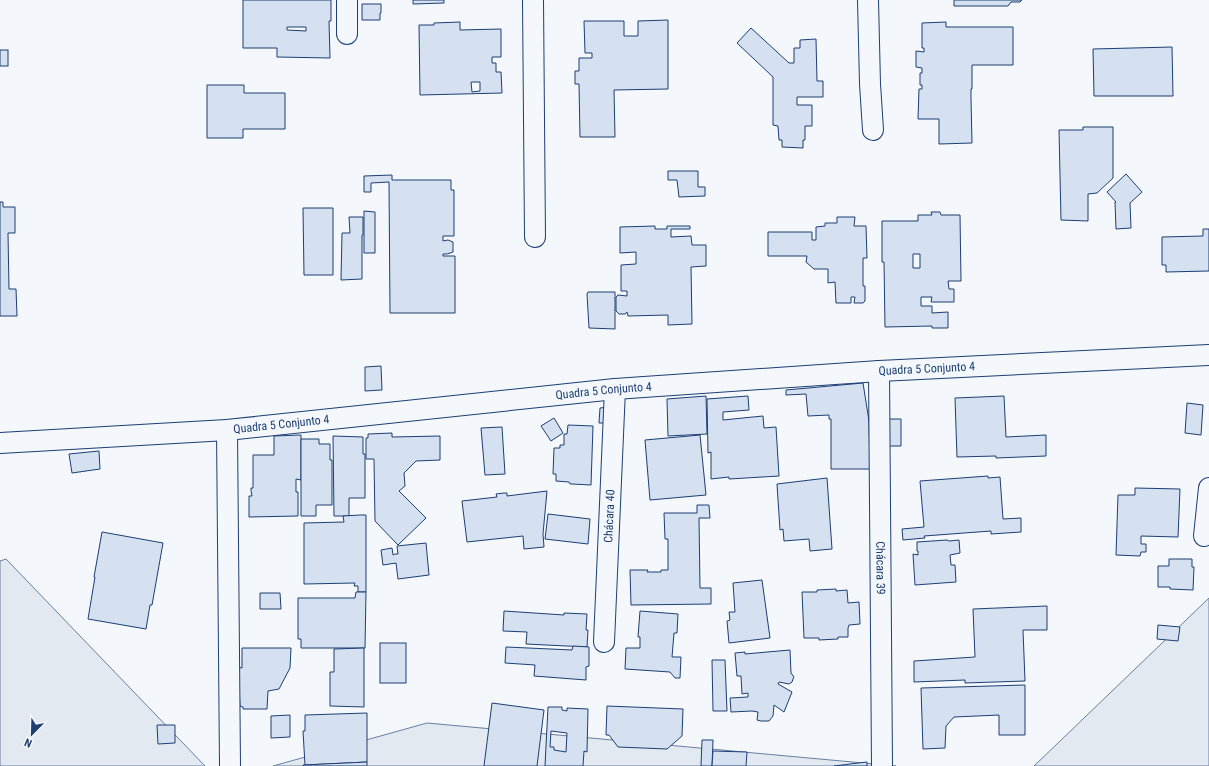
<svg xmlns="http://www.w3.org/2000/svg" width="1209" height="766" font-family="'Roboto Condensed',sans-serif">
<rect width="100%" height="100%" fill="#f4f7fb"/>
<g fill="#e3e9f0" stroke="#687fa3">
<polygon points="6,559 205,766 0,766 0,561"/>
<polygon points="1209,598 1209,766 1034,766"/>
<polygon points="427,723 896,766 273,766"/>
</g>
<g fill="#d5e0f0" stroke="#1d3f73" fill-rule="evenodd">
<path d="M243,0H331V21H329L330,58L277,57V48H243ZM287,27H306V31L287,30Z"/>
<polygon points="413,0 444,0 444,3 413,4"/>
<polygon points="954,0 1022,0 1020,2 1011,2 1008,6 954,6"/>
<polygon points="362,4 381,4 381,13 380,13 380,20 362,20"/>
<polygon points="668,20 668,89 614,90 615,137 580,137 579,84 575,84 575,71 579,71 579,58 592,58 592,53 585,53 584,21 624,21 624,36 638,36 638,21"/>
<path d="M460,22V30L501,29V57H492V63H496V72H501L502,93L420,95L419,25H434V23ZM471,82H480V91L472,92Z"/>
<polygon points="946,22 946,27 1013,27 1013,65 972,65 972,89 971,89 971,99 972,143 939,144 939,119 918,119 919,89 922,89 922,85 920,85 920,73 922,73 922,68 916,67 916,51 924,52 924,48 922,48 922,23"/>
<polygon points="751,28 789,63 794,63 794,48 800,48 800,40 816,39 817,81 823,81 823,97 797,97 797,105 812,105 812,126 805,126 805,140 803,140 803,148 782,147 782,140 779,140 778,126 773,125 773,77 737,43"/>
<polygon points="1172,47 1173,96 1094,96 1093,49"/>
<rect x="0" y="50" width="8" height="16"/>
<polygon points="207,85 244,85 244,93 285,93 285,129 243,129 243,138 207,138"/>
<polygon points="1083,127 1113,127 1113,178 1097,193 1088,194 1088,221 1061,220 1059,130 1083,130"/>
<polygon points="668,171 698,171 698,187 705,187 705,196 679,197 677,180 668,180"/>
<polygon points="1126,174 1142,192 1130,203 1131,228 1116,229 1115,202 1116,202 1107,192"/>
<polygon points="392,175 392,180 451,180 451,190 454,190 454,236 443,236 443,241 448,240 453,242 453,252 447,254 443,254 443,256 455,256 455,313 390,313 389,182 371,183 371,192 364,192 364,176"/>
<polygon points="0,202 3,202 3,207 15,207 15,233 8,233 9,289 16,289 17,316 0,316"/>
<polygon points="303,208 333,208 333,275 304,275"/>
<polygon points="364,211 375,212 375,253 364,253"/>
<path d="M931,212H940L941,215H960L961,281H948L949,289H954V302H931L932,297H921V306H932V313L948,312V328H932V326L885,327L884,262H882V221H918V215H932ZM913,254H920V268H913Z"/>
<polygon points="349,217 363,217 363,235 362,235 362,279 341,280 342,233 350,233"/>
<polygon points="837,217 855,217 854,226 866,226 867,258 863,258 863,286 865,286 865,301 863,303 854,303 855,297 851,297 851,303 836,303 835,282 828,283 828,269 814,269 806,262 807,256 768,256 768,232 812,232 812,240 816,240 816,227 825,226 825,223 837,223"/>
<polygon points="655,226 655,229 667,229 667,226 690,226 690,229 671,229 671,237 691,236 692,245 706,245 706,266 691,267 692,324 668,325 668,315 628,316 627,312 625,314 619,314 616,311 616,297 618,295 627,296 627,291 621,291 621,265 636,264 636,252 620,253 620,227"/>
<polygon points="1203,229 1209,229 1209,271 1166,272 1166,265 1162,265 1162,237 1203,236"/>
<polygon points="588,292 615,292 615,329 589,328 587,294"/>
<polygon points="381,366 382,390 365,391 365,367"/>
<polygon points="863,383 869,421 870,469 831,469 831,419 829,419 829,415 808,416 806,394 786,395 786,390"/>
<polygon points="706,396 707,434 668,436 667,399"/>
<polygon points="748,396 749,410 723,412 723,420 763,416 764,428 776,427 779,476 729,479 729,477 711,479 711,452 708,453 707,399"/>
<polygon points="1004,396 1006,437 1046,435 1046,456 996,458 996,456 957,457 955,398"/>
<polygon points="1187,403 1203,405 1201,435 1185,433"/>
<polygon points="610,407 609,423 599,423 600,408"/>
<polygon points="554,418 563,433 551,441 541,426"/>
<polygon points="885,419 901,419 901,446 886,446"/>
<polygon points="568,425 593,426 591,485 572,484 570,484 569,482 556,481 556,474 553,474 554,448 560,448 560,445 564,445 564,434 567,434"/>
<polygon points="502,427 505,474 485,475 481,428"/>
<polygon points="392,433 392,437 440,436 440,460 416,461 404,473 405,486 399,491 426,518 398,545 375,521 374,459 366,459 366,438 368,438 368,434"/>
<polygon points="301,435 301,480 296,479 296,492 298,492 298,516 249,517 249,496 252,496 251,490 251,488 253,488 253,455 274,455 274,436"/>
<polygon points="700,435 706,495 650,500 645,440"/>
<polygon points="333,436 363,437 363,454 365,454 365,498 349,498 349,516 334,516"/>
<polygon points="301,439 319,439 319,444 330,444 330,460 332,460 332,505 316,505 316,516 301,516"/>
<polygon points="99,451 100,469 72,473 69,454"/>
<polygon points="988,476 988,478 1000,477 1003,519 1021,518 1021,532 991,534 991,531 924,536 925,538 903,540 902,529 924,527 920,481"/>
<polygon points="827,478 832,549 810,551 809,539 784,541 783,529 780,530 777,484"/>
<polygon points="1135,488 1180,489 1178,537 1141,536 1141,544 1146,544 1146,552 1141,552 1140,556 1116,555 1118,495 1135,495"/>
<polygon points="547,491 543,534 544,547 524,549 523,536 467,542 462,501 497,497 496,494 504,493 507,493 507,496"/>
<polygon points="697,505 709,505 710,518 699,518 700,588 711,588 711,604 631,605 630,570 648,570 647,572 661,572 661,570 668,570 668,539 665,539 664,513 697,513"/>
<polygon points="548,514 590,519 588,544 545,539"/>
<polygon points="360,515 366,515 366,592 358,592 358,586 354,586 355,583 304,584 304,523 344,522 343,516"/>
<polygon points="102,532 163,543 152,605 150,605 146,629 88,619 95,577 94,577"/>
<polygon points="947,540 949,541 959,540 960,553 950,555 951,565 955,565 956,582 915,585 913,554 918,555 918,551 917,551 917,542"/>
<polygon points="426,543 429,575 398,579 396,563 383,565 381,550 392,548 393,555 395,554 398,554 397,546"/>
<polygon points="1169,559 1192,559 1192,567 1194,567 1193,590 1170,589 1170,587 1158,587 1158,566 1169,566"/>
<polygon points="762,580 770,638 729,643 727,621 730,620 729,612 735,612 733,583"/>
<polygon points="836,589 836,591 847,590 848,603 859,602 860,624 849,625 848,628 848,637 838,637 838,639 819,640 819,638 804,638 802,592 817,592 817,590"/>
<polygon points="356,592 366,592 365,648 301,648 301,639 298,639 298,598 355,598"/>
<polygon points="260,593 280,593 281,609 260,609"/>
<polygon points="1047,606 1047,630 1023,630 1025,681 965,683 965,680 914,682 914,661 975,657 973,609"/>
<polygon points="504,611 564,615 564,613 587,614 586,630 588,630 587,647 526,644 527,632 503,631"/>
<polygon points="640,611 678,614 677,633 674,633 672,657 681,657 680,678 675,678 670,672 625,669 626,648 640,648 640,637 638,637"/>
<polygon points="1158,625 1180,627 1178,641 1157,639"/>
<rect x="380" y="643" width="26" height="40"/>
<polygon points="573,646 589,647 589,666 586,667 586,680 534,676 535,665 505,663 506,647 572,650"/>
<polygon points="242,648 291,648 290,668 279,689 268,691 267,709 243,709 243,707 240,706 238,667 242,668"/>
<polygon points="364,648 364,707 330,706 330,672 334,672 334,649"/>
<polygon points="790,650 791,673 794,677 793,679 792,682 789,684 779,682 778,684 792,692 784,712 774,705 773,716 769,721 761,721 757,720 758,712 752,711 731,712 730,698 748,697 748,693 742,694 741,676 737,676 735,653 745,652 745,654"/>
<polygon points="712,660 725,660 727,711 713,711"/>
<polygon points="1025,685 1025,735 999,735 999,715 954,717 946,726 945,748 923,749 921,688"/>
<polygon points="492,703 544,710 537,766 484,766"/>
<polygon points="607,706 683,709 682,736 667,749 618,747 609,735 606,735"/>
<path d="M548,707H562V710L567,711V708L588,709L587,752L584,751L583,766H545ZM551,731L567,733L566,752L554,750V747H550Z"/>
<polygon points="367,713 367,762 305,765 303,731 305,731 305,715"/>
<polygon points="290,715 290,737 271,738 271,716"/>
<polygon points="157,725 175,725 175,743 158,744"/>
<polygon points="702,740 713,740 712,766 701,766"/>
<polygon points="713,751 747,752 746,766 712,766"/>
<polygon points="367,762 367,766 303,766 303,765"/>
<polygon points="867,762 867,766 834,766 850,764"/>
</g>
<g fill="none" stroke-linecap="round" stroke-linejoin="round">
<defs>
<g id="minor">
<polyline points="347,0 347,34"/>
<polyline points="533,0 535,237"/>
<polyline points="868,0 870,84 873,130"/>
<path id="s1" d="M879,371L882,766"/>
<polyline points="227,430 230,766"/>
<path id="s2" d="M0,443L227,430L615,389L879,371L1209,355"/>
<polyline points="1204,536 1209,488"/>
<path id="s3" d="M604,642L615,389"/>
</g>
</defs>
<use href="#minor" stroke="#1d3f73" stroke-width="22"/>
<use href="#minor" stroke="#f4f7fb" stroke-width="20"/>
</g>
<g text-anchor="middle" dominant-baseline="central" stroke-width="3" stroke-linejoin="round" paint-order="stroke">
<g font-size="12" fill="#1d3f73" stroke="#f4f7fb">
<text stroke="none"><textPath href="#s2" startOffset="930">Quadra 5 Conjunto 4</textPath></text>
<text stroke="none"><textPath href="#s2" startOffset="606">Quadra 5 Conjunto 4</textPath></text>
<text stroke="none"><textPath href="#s2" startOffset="282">Quadra 5 Conjunto 4</textPath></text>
<text stroke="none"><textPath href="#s3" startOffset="126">Chácara 40</textPath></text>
<text stroke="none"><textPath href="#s1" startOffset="197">Chácara 39</textPath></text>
</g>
</g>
<g transform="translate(32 734) rotate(203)" stroke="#f4f7fb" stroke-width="3" paint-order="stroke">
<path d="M0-3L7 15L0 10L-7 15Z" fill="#1d3f73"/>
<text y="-6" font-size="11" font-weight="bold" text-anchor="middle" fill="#1d3f73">N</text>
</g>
</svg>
